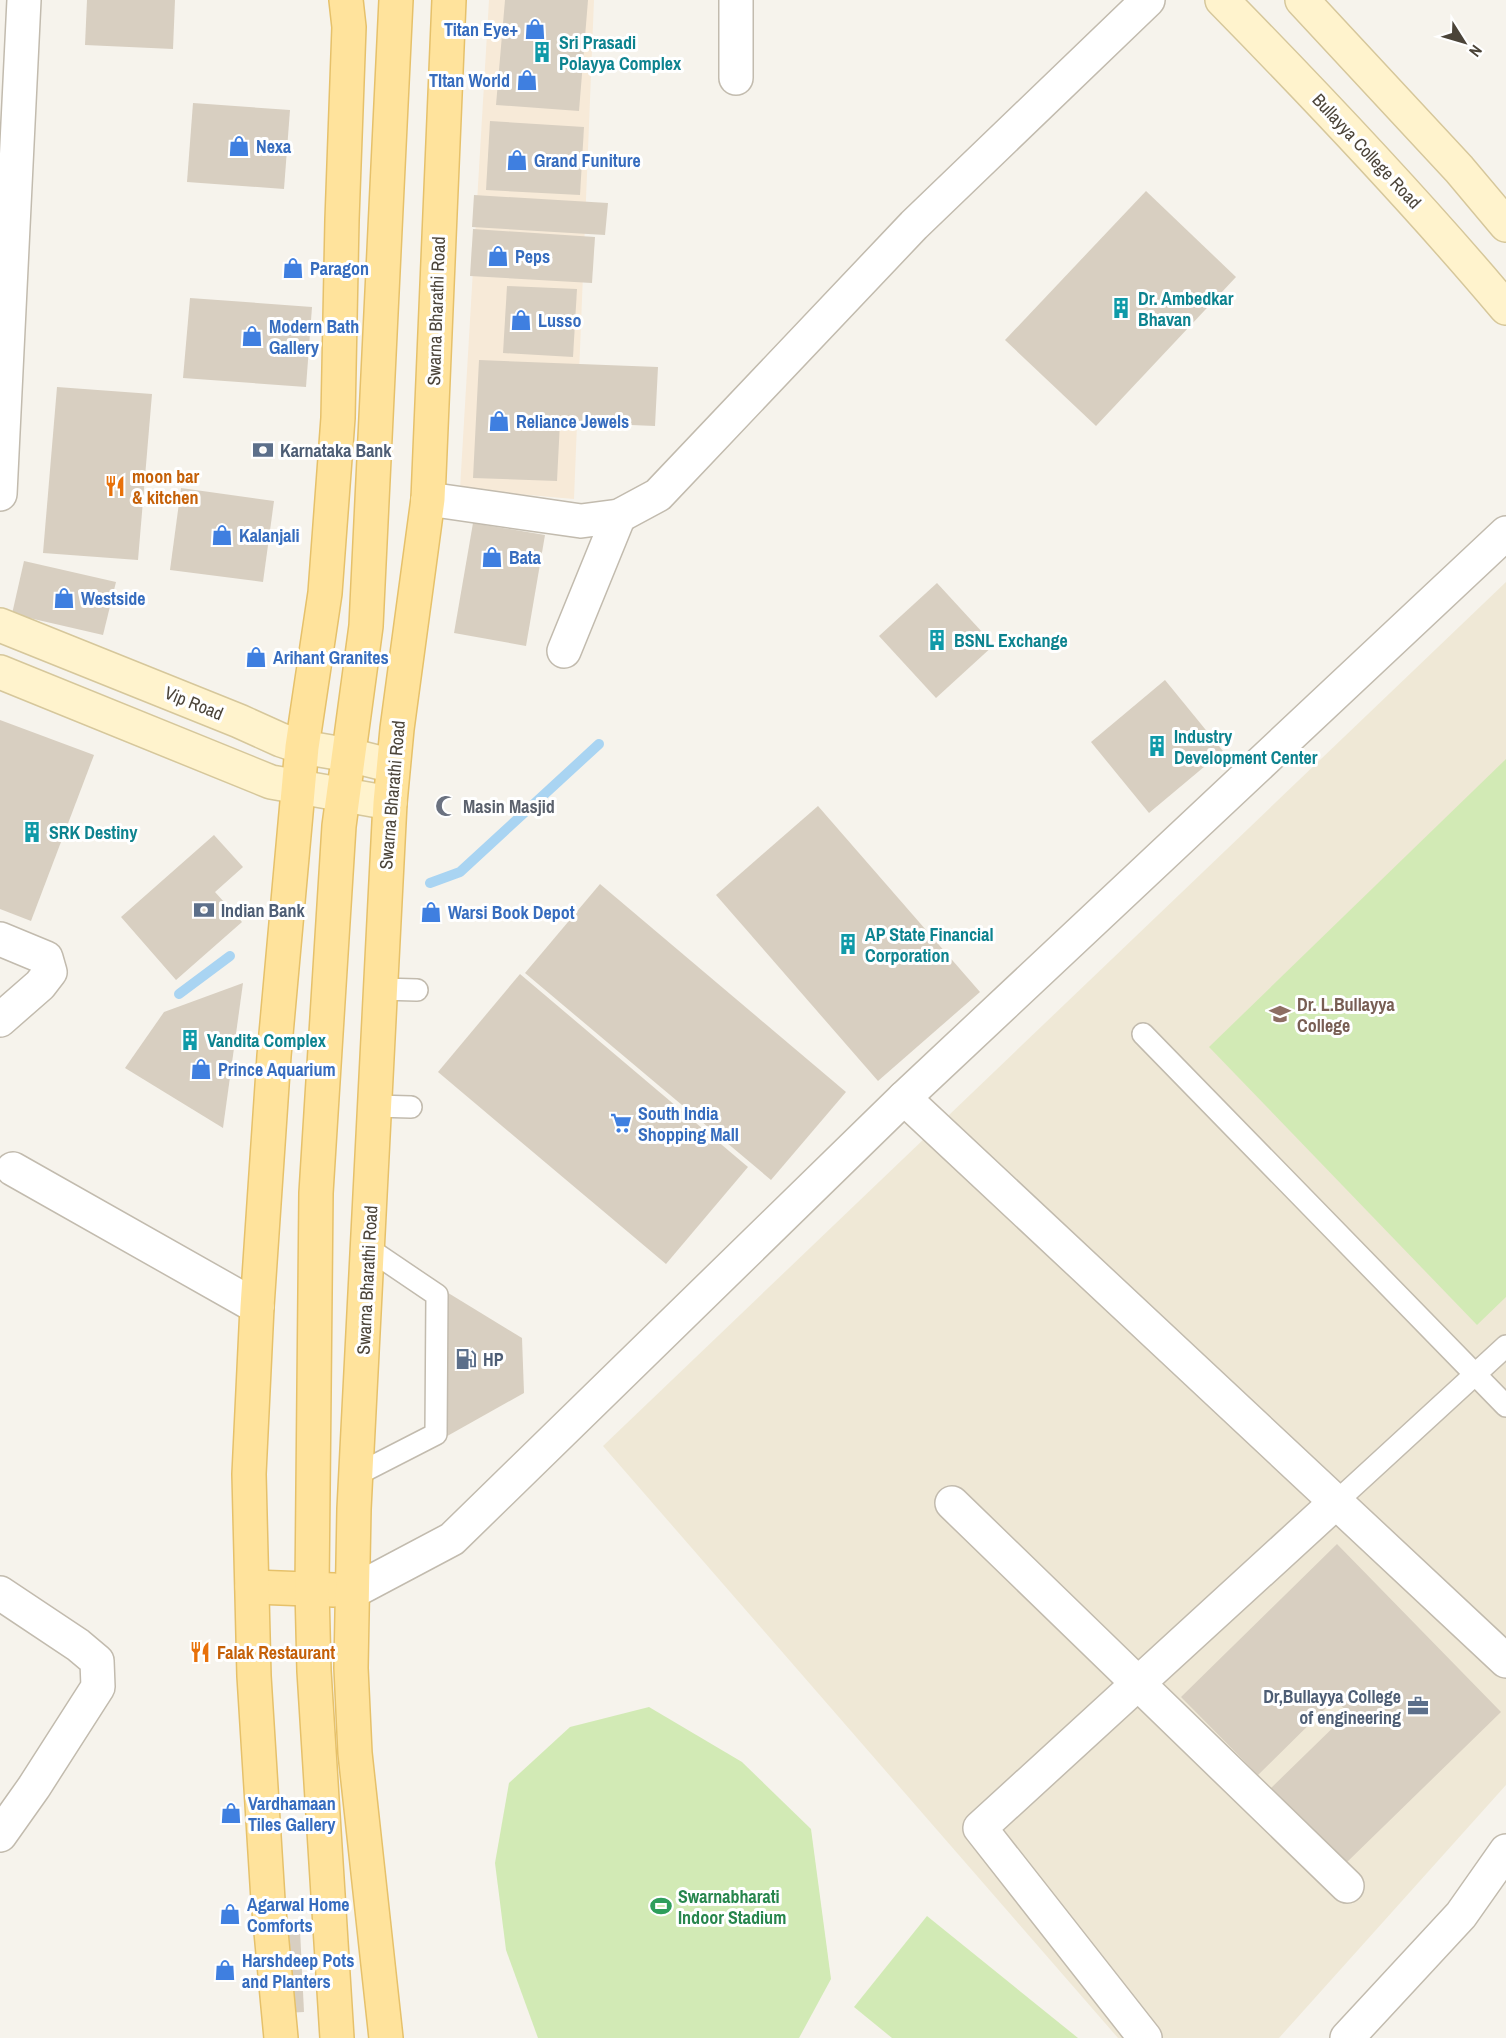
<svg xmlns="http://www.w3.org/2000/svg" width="1506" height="2038" font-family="'Archivo Narrow',sans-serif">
<rect width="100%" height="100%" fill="#f6f3ec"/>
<polygon fill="#f7ead8" points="489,0 594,0 574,499 460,489"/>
<polygon fill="#efe8d6" points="1506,582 1506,1785 1279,2038 1118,2038 603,1446"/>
<g fill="#d2eab5">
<polygon points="1506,759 1506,1297 1477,1325 1209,1047"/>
<polygon points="649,1707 742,1762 811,1829 831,1979 799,2038 538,2038 506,1950 495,1863 509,1783 570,1727"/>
<polygon points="927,1916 1078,2038 892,2038 854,2007"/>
</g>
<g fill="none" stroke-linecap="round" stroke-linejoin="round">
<g stroke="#a9d4f2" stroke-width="10">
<polyline points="430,883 460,872 599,744"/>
<polyline points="179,994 230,956"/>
</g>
</g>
<g fill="#d8cfc1">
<polygon points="87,0 175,0 173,49 85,45"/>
<polygon points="505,0 588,0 579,111 496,105"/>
<polygon points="193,103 290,110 284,189 187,182"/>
<polygon points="490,121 584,127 580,195 486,190"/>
<polygon points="1146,191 1236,277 1096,426 1005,340"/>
<polygon points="474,195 608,203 605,235 472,227"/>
<polygon points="473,229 595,237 592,283 470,276"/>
<polygon points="507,286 577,289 573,357 503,353"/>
<polygon points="190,298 312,307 306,387 183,378"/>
<polygon points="479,360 658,367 655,426 560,422 557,481 473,478"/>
<polygon points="57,387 152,394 138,560 43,553"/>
<polygon points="181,488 274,501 263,582 170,570"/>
<polygon points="473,523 545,535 526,646 454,633"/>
<polygon points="24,561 116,582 103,635 12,614"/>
<polygon points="937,583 994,645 936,698 879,636"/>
<polygon points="1165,680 1223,751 1149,813 1091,742"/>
<polygon points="0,720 94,755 31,921 0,909"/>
<polygon points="818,806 980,992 878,1081 716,895"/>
<polygon points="214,835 243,867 215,892 242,922 176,980 121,917"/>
<polygon points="600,884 846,1092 771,1180 525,973"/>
<polygon points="520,974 748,1167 666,1264 438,1072"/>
<polygon points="243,983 223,1128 125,1068 164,1012"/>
<polygon points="427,1280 522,1338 524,1393 426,1448"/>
<polygon points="1337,1544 1501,1712 1344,1865 1270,1789 1348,1713 1335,1699 1258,1775 1181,1697"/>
<polygon points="300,1930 304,2012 285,2013 281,1931"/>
</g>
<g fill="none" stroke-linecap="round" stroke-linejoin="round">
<defs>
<g id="service">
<polyline points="381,989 417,990"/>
<polyline points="1143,1034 1506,1406"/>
<polyline points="375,1106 411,1107"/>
<polyline points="356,1475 436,1434 437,1295 369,1249"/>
<polyline points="1335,1503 1506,1346"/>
</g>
<g id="minor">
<polyline points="736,0 736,78"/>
<polyline points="0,494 24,0"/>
<polyline points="428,499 581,521 619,516 658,495 914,225 1148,0"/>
<polyline points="564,651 619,516"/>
<polyline points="0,939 46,958 50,972 40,985 0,1020"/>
<polyline points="904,1098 1506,1661"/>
<polyline points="13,1169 257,1307"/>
<polyline points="952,1503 1347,1886"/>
<polyline points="354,1591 452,1539 904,1098 1506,533"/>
<polyline points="0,1593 78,1645 97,1661 98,1687 34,1787 0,1835"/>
<polyline points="1145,2038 980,1828 1335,1503"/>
<polyline points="1347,2038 1461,1915 1506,1851"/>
</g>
<g id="secondary">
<path d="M1222,0C1320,100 1416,201 1506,308"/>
<polyline points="1302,0 1459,169 1506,225"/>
<polyline points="0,625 239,721 281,740 302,747 349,755 393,766"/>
<polyline points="0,672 271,782 390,803"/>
</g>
<g id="primary">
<polyline points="252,1587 334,1590"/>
<polyline points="281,2038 268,1900 254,1676 249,1474 257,1307 274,1056 302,747 325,593 338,418 342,220 349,27 346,0"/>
<polyline points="337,2038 314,1671 312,1589 316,1193 339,826 366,626 396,0"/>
<polyline points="386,2038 355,1753 351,1668 354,1509 390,803 397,729 428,499 449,0"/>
</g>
</defs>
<use href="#service" stroke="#c2bbae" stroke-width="24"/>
<use href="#minor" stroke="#c2bbae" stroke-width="36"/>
<use href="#secondary" stroke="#d6c79b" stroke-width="36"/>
<use href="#primary" stroke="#e6c16a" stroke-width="36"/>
<use href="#service" stroke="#fff" stroke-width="21"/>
<use href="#minor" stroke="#fff" stroke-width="33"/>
<use href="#secondary" stroke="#fff3cd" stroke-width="33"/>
<use href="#primary" stroke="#ffe39c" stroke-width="33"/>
</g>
<defs>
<symbol id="shop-bare" viewBox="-9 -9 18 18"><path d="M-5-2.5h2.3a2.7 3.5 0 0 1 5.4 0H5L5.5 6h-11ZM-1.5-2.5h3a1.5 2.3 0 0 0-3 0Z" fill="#3f7fe0" stroke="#fff" stroke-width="2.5" paint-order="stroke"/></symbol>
<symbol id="building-bare" viewBox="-9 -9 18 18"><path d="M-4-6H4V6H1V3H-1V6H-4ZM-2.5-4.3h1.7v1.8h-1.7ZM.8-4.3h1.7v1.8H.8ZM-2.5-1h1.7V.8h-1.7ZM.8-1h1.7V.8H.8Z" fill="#0f9aa8" stroke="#fff" stroke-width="2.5" paint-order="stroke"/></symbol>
<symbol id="bank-bare" viewBox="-9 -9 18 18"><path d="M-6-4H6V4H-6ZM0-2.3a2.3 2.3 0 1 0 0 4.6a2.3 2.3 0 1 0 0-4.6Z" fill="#5c6f8a" stroke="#fff" stroke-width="2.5" paint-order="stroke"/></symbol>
<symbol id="restaurant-bare" viewBox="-9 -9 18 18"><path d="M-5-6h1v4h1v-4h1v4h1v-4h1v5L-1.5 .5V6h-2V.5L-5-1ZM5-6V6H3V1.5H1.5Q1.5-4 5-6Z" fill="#e8710a" stroke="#fff" stroke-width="2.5" paint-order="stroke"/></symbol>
<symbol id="mosque-bare" viewBox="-9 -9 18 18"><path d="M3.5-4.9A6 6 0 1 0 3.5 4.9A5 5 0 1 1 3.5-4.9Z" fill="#6b7280" stroke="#fff" stroke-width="2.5" paint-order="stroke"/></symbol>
<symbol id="university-bare" viewBox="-9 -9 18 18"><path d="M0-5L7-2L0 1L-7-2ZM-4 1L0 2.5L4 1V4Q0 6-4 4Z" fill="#8d6e63" stroke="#fff" stroke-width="2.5" paint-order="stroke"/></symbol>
<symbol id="supermarket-bare" viewBox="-9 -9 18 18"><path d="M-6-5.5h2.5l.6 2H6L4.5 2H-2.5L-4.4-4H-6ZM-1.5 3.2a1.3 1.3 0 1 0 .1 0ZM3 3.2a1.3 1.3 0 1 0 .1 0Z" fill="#3f7fe0" stroke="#fff" stroke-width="2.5" paint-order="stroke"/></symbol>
<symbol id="fuel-bare" viewBox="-9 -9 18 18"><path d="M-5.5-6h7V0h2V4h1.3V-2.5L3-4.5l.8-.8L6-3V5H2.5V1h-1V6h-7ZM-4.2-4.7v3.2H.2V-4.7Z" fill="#5c6f8a" stroke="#fff" stroke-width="2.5" paint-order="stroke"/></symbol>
<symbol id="office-bare" viewBox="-9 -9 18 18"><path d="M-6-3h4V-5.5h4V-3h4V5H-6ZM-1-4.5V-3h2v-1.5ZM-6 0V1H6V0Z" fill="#5c6f8a" stroke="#fff" stroke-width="2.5" paint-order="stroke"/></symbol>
<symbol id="stadium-bare" viewBox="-9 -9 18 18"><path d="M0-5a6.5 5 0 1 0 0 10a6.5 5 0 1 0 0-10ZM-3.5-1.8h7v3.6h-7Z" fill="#2e9e5b" stroke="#fff" stroke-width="2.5" paint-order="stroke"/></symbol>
</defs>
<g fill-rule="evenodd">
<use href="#shop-bare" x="520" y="14" width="30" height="30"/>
<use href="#building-bare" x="527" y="37" width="30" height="30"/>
<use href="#shop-bare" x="512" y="65" width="30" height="30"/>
<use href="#shop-bare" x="224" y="131" width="30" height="30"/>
<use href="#shop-bare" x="502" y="145" width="30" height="30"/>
<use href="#shop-bare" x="483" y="241" width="30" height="30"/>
<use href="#shop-bare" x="278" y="253" width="30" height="30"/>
<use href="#building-bare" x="1106" y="293" width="30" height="30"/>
<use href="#shop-bare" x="506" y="305" width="30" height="30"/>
<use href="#shop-bare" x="237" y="321" width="30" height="30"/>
<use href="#shop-bare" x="484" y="406" width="30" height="30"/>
<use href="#bank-bare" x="248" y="435" width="30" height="30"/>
<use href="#restaurant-bare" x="100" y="471" width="30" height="30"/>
<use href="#shop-bare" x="207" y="520" width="30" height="30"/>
<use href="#shop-bare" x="477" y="542" width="30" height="30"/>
<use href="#shop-bare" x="49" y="583" width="30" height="30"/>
<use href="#building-bare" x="922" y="625" width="30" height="30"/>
<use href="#shop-bare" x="241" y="642" width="30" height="30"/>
<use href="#building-bare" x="1142" y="731" width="30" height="30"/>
<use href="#mosque-bare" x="431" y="791" width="30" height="30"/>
<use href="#building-bare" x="17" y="817" width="30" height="30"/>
<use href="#bank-bare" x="189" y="895" width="30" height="30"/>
<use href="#shop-bare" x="416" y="897" width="30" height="30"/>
<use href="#building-bare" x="833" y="929" width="30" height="30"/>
<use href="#university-bare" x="1265" y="999" width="30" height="30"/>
<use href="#building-bare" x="175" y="1025" width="30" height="30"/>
<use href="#shop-bare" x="186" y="1054" width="30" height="30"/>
<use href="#supermarket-bare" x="606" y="1108" width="30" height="30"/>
<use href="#fuel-bare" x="451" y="1344" width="30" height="30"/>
<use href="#restaurant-bare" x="185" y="1637" width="30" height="30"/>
<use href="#office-bare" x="1403" y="1691" width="30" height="30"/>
<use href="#shop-bare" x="216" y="1798" width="30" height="30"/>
<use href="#stadium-bare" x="646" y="1891" width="30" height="30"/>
<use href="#shop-bare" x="215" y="1899" width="30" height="30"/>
<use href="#shop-bare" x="210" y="1955" width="30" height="30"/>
</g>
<g text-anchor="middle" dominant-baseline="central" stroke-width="6" stroke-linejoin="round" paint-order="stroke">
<g font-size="18" font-weight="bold" fill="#366cbe" stroke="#fff" text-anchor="start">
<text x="518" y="29" text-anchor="end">Titan Eye+</text>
<text x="510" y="80" text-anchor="end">TItan World</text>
<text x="256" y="146">Nexa</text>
<text x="534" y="160">Grand Funiture</text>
<text x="515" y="256">Peps</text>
<text x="310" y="268">Paragon</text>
<text x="538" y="320">Lusso</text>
<text x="269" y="326">Modern Bath<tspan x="269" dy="21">Gallery</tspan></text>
<text x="516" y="421">Reliance Jewels</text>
<text x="239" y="535">Kalanjali</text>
<text x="509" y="557">Bata</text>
<text x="81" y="598">Westside</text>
<text x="273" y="657">Arihant Granites</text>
<text x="448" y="912">Warsi Book Depot</text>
<text x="218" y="1069">Prince Aquarium</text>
<text x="638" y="1113">South India<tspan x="638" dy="21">Shopping Mall</tspan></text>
<text x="248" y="1803">Vardhamaan<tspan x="248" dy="21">Tiles Gallery</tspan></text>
<text x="247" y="1904">Agarwal Home<tspan x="247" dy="21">Comforts</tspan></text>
<text x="242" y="1960">Harshdeep Pots<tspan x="242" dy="21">and Planters</tspan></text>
</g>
<g font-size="18" font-weight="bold" fill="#0d838f" stroke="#fff" text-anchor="start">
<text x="559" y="42">Sri Prasadi<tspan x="559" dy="21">Polayya Complex</tspan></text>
<text x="1138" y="298">Dr. Ambedkar<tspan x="1138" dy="21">Bhavan</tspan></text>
<text x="954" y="640">BSNL Exchange</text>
<text x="1174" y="736">Industry<tspan x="1174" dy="21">Development Center</tspan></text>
<text x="49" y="832">SRK Destiny</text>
<text x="865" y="934">AP State Financial<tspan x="865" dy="21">Corporation</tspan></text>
<text x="207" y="1040">Vandita Complex</text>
</g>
<g font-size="18" fill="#4b4439" stroke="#fff">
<text transform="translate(1367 151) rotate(47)">Bullayya College Road</text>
<text transform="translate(436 311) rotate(-88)">Swarna Bharathi Road</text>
<text transform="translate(194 703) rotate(22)">Vip Road</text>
<text transform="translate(392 795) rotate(-85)">Swarna Bharathi Road</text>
<text transform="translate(367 1280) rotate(-87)">Swarna Bharathi Road</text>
</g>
<g font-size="18" font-weight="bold" fill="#4e5e75" stroke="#fff" text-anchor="start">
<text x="280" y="450">Karnataka Bank</text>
<text x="221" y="910">Indian Bank</text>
<text x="483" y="1359">HP</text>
<text x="1401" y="1696" text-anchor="end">Dr,Bullayya College<tspan x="1401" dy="21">of engineering</tspan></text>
</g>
<g font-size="18" font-weight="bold" fill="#c56008" stroke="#fff" text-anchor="start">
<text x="132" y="476">moon bar<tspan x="132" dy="21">&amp; kitchen</tspan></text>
<text x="217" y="1652">Falak Restaurant</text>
</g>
<g font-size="18" font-weight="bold" fill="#5b616d" stroke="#fff" text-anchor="start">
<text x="463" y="806">Masin Masjid</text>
</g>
<g font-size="18" font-weight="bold" fill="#785e54" stroke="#fff" text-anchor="start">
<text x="1297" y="1004">Dr. L.Bullayya<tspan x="1297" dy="21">College</tspan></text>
</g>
<g font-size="18" font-weight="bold" fill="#27864d" stroke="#fff" text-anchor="start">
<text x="678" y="1896">Swarnabharati<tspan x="678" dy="21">Indoor Stadium</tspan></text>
</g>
</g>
<g transform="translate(1464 42) rotate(127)" stroke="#ffffff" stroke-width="4.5" paint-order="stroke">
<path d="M0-4.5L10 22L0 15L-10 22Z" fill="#4b4439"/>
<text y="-9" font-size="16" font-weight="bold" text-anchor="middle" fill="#4b4439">N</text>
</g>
</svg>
